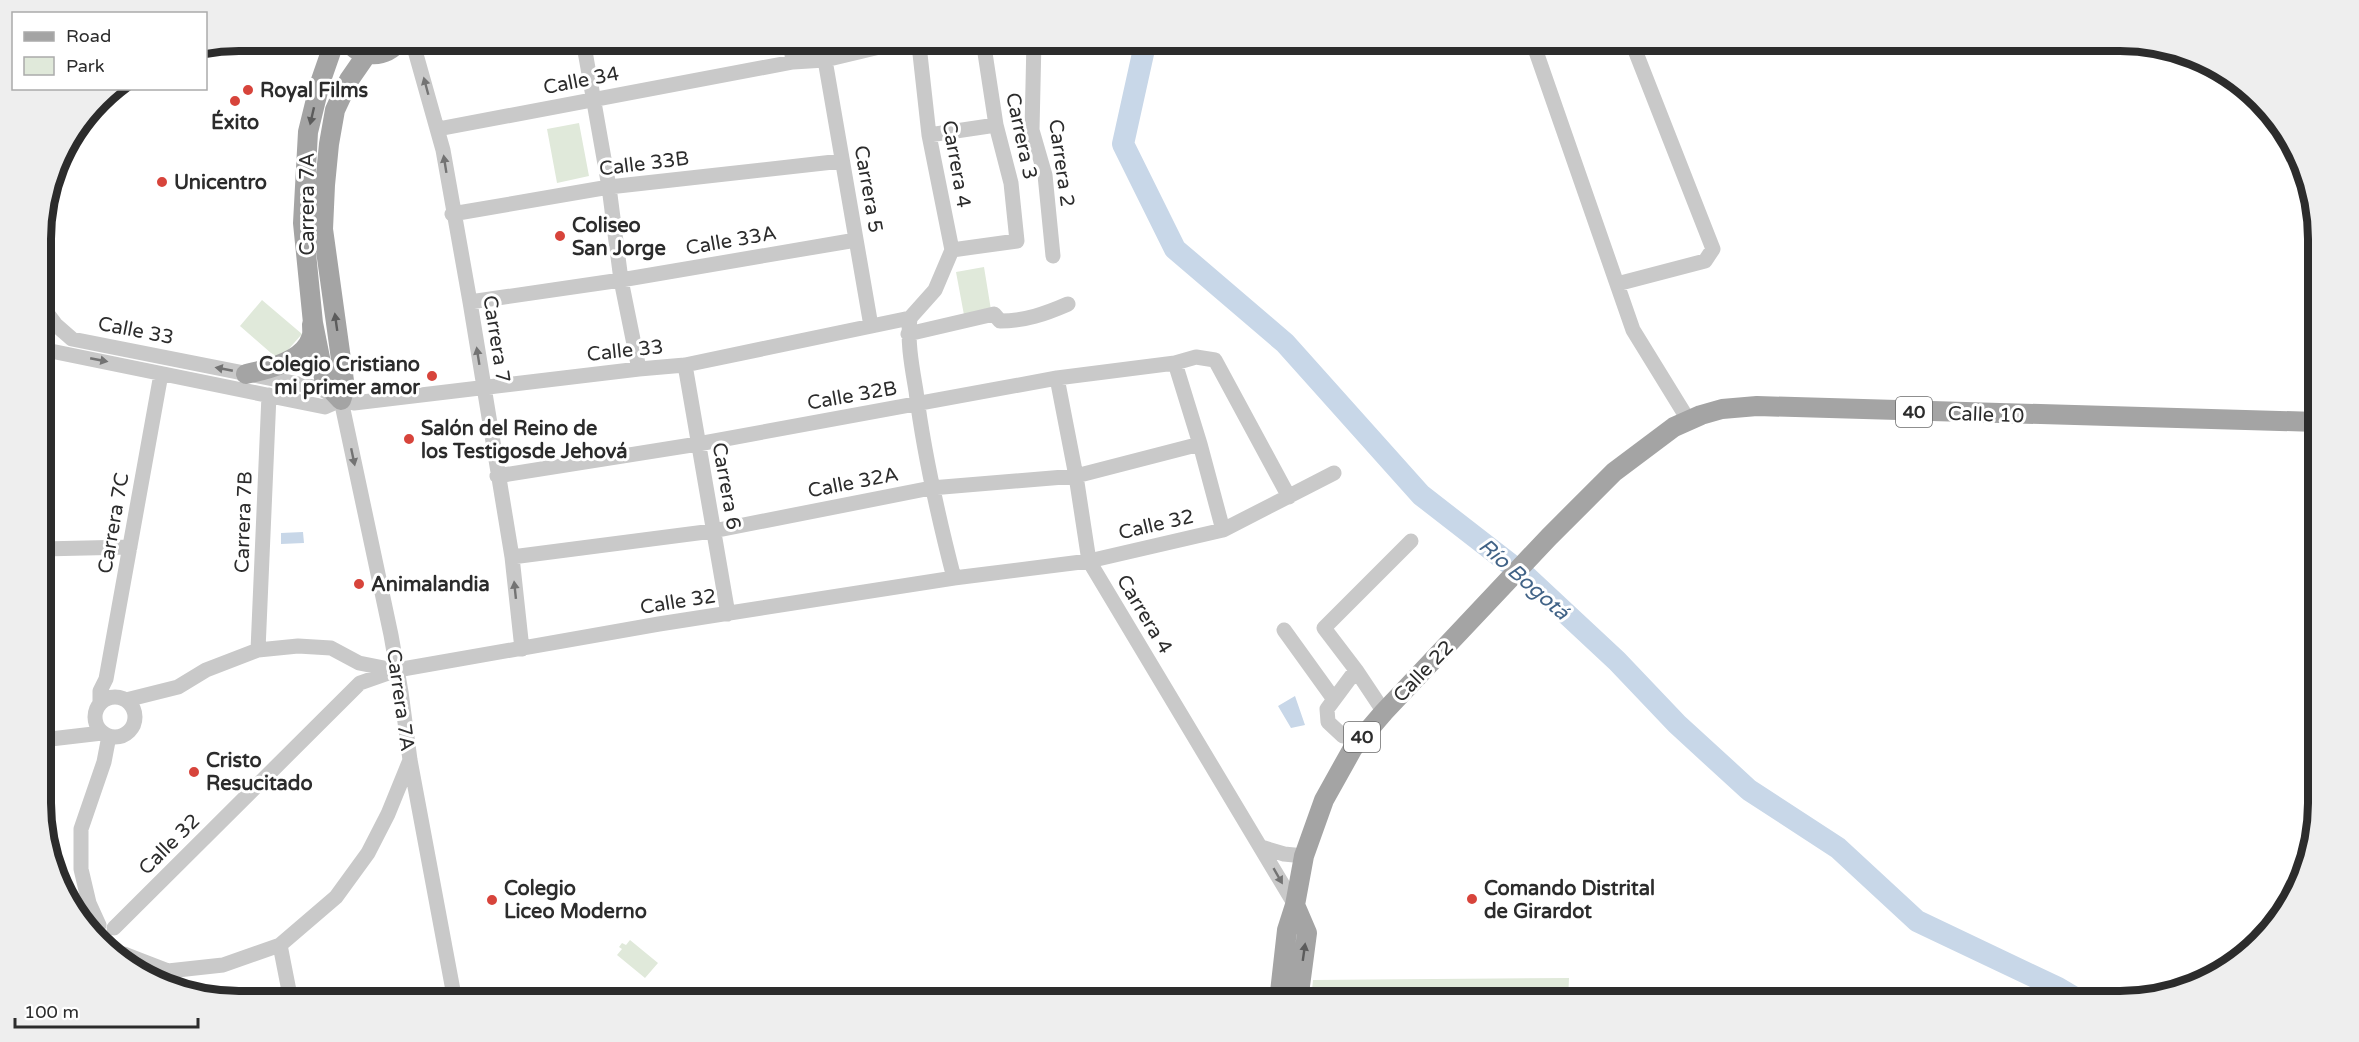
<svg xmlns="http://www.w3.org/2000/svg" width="2359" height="1042" font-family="'Varela Round',sans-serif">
<rect width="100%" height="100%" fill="#fff"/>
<!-- green -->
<path fill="#e0e9da" d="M 239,41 L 239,40 L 303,41 L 287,51 L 206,52 L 206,47 Z
M 579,123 L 589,176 L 557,183 L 547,129 Z
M 984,267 L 991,310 L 964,315 L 956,272 Z
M 262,300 L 302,334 L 279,360 L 240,326 Z
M 630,940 L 658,963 L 645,978 L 617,955 L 622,949 L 619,947 L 622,943 L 626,945 Z
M 1569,978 L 1568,1001 L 1311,1001 L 1313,980 Z"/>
<!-- water -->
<path fill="#c8d7e8" d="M 303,532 L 304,543 L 281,544 L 281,533 Z
M 1295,696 L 1305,725 L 1291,728 L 1278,706 Z"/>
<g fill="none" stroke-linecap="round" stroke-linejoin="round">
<!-- river -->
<path stroke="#c8d7e8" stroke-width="22" d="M 1146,40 L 1123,144 L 1175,249 L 1285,343 L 1421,495 L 1528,578 L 1617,661 L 1677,724 L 1749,790 L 1838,848 L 1917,921 L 2058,988 L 2080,1001"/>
<!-- minor -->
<path stroke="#c9c9c9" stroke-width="15" d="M 412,40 L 443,150 L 470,302 L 512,557 L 522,649
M 583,40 L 609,187 L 621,280 L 639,369
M 790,40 L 793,62
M 1034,40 L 1032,130 L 1045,175 L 1053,256
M 1532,40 L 1633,330 L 1689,421
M 414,43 L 435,40
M 825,60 L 871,326
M 438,129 L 793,62 L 825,60 L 909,40
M 929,135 L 996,125
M 452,214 L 609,187 L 842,161
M 952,250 L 1017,241 L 1011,183 L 996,125 L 983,40
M 1617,284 L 1705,261 L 1713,249 L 1631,40
M 470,302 L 621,280 L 856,240
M 41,305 L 56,325 L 72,339 L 319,388 L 341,400 L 354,403 L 639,369 L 685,365 L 910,318
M 910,318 L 935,290 L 952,250 L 929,135 L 920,54 L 917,40
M 910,318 C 907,342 912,367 916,391 C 924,455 938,516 954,578
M 908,334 L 994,314 L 1000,321 C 1025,321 1045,314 1068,304
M 41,349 L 325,407 L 341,400
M 1175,363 L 1200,444 L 1223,530
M 685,365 L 728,614
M 1057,378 L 1076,476 L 1089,561 L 1295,905
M 341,400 L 391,635 L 401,692 L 410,760 L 455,1001
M 497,476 L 698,444 L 1057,378 L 1175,363 L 1196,357 L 1215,360 L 1289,497
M 42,549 L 130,547
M 512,557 L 713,531 L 931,488 L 1076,476 L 1200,444
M 1284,630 L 1333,698
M 258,650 L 269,395
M95 717a20 20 0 1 1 40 0a20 20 0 1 1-40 0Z
M 126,700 L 178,687 L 206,670 L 258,650 L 298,646 L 331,648 L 359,663 L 394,670
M 100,704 L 100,691 L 106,679 L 161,374
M 1384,712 L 1356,670 L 1324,628 L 1411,541
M 1343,736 L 1328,722 L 1327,709 L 1356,670
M 42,740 L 102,733
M 1261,847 L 1284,854 L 1304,856
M 99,925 L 89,903 L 81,869 L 81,829 L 104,762 L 109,736
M 114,928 L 360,683 L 397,670 L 659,624 L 954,578 L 1089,561 L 1223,530 L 1334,473
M 280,945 L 291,1001
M 124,954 L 168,971 L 223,965 L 280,945 L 336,897 L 368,853 L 388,814 L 410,760"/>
<!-- major -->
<path stroke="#a4a4a4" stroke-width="20" d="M 335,40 L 320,83 L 308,132 L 303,223 L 313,323 L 325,383 L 341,400 L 345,388 L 323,229 L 325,185 L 329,144 L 335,110 L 349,80 L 367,54
M 347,40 C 361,60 386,58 400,40
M 246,374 C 266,370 304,361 311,338 C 313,334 312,328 312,324
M 1295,905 L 1307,933 L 1298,1001
M 1279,1001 L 1287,930 L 1295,905 L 1304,856 L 1324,800 L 1353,748 L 1384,712 L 1549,537 L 1614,472 L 1674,427 L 1701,415 L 1722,409 L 1757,406 L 2317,422"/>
</g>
<!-- one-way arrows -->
<defs><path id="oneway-solid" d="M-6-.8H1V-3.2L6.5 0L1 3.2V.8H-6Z" transform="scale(1.5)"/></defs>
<g fill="#737373">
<use href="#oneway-solid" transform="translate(426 86) rotate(-105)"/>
<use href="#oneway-solid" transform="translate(445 164) rotate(-99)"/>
<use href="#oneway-solid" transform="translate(478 356) rotate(-99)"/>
<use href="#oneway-solid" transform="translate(99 360) rotate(11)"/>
<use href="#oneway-solid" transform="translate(224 369) rotate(-169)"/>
<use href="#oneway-solid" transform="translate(353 457) rotate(78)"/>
<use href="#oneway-solid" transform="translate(515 590) rotate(-96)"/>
<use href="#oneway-solid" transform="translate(1278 876) rotate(60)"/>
</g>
<g fill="#5c5c5c">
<use href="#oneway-solid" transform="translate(312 116) rotate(103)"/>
<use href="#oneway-solid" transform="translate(336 322) rotate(-98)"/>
<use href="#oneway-solid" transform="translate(1304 952) rotate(-82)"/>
</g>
<!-- markers -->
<g fill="#d7443b" stroke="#fff" stroke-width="2">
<circle cx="248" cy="90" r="6"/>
<circle cx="235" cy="101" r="6"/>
<circle cx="162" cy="182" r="6"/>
<circle cx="560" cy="236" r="6"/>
<circle cx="432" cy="376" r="6"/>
<circle cx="409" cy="439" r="6"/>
<circle cx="359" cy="584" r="6"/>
<circle cx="194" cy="772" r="6"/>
<circle cx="1472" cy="899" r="6"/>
<circle cx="492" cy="900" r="6"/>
</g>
<g text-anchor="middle" stroke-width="6" stroke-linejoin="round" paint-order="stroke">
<!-- shield labels -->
<g fill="#fff" stroke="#6b6b6b" stroke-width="1.5">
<rect x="1896" y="397" width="36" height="30" rx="4.5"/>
<rect x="1344" y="722" width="36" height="30" rx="4.5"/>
</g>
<g font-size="18" font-weight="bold" fill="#2c2c2c">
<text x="1914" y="418">40</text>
<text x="1362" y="743">40</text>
</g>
<!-- street labels -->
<g font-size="20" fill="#2c2c2c" stroke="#fff">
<text transform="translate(581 80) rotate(-11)" y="7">Calle 34</text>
<text transform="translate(1022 136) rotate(78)" y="7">Carrera 3</text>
<text transform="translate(644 163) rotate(-7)" y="7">Calle 33B</text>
<text transform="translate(1062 163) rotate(82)" y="7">Carrera 2</text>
<text transform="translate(957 164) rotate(80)" y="7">Carrera 4</text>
<text transform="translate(869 189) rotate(80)" y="7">Carrera 5</text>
<text transform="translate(307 204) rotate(-90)" y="7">Carrera 7A</text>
<text transform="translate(731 240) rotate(-10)" y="7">Calle 33A</text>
<text transform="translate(136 330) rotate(11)" y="7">Calle 33</text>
<text transform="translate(497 339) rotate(81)" y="7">Carrera 7</text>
<text transform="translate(625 350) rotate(-6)" y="7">Calle 33</text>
<text transform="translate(852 395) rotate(-10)" y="7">Calle 32B</text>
<text transform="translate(1986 414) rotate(2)" y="7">Calle 10</text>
<text transform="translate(853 482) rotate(-11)" y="7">Calle 32A</text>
<text transform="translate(727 486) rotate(80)" y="7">Carrera 6</text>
<text transform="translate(243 522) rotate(-88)" y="7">Carrera 7B</text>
<text transform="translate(113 523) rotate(-80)" y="7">Carrera 7C</text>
<text transform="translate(1156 524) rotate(-13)" y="7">Calle 32</text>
<text transform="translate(678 601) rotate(-9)" y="7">Calle 32</text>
<text transform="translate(1145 614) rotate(59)" y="7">Carrera 4</text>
<text transform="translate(1423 671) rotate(-46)" y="7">Calle 22</text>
<text transform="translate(401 700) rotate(82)" y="7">Carrera 7A</text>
<text transform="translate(169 844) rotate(-45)" y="7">Calle 32</text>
</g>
<!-- poi labels -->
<g font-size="20" font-weight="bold" fill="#2c2c2c" stroke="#fff" text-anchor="start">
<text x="260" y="97">Royal Films</text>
<text x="235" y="129" text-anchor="middle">Éxito</text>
<text x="174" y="189">Unicentro</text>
<text x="572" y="232">Coliseo<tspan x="572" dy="23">San Jorge</tspan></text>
<text x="420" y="371" text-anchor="end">Colegio Cristiano<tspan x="420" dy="23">mi primer amor</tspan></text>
<text x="421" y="435">Salón del Reino de<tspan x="421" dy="23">los Testigosde Jehová</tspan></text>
<text x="371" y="591">Animalandia</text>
<text x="206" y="767">Cristo<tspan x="206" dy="23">Resucitado</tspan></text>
<text x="504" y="895">Colegio<tspan x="504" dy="23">Liceo Moderno</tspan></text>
<text x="1484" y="895">Comando Distrital<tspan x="1484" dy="23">de Girardot</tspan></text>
</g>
<!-- water labels -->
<g font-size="21" font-style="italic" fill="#416387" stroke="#fff">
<text transform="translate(1524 579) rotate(41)" y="7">Río Bogotá</text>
</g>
</g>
<!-- crop -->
<path d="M0 0H2359V1042H0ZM239 51H2120A188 188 0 0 1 2308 239V803A188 188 0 0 1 2120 991H239A188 188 0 0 1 51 803V239A188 188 0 0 1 239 51Z" fill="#eee" fill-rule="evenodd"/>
<path fill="none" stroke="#2c2c2c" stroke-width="8" d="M239 51H2120A188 188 0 0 1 2308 239V803A188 188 0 0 1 2120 991H239A188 188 0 0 1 51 803V239A188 188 0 0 1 239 51Z"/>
<!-- legend -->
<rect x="12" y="12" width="195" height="78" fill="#ffffff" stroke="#ababab" stroke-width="1.5"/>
<rect x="24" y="32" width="30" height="9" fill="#a4a4a4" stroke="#ababab" stroke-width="1.5"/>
<text x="66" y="42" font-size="18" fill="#2c2c2c">Road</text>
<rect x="24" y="57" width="30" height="18" fill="#e0e9da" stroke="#ababab" stroke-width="1.5"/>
<text x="66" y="72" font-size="18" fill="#2c2c2c">Park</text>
<!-- scale -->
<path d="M15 1018v9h183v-9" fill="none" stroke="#2c2c2c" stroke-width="3"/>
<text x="24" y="1018" font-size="18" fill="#2c2c2c" stroke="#ffffff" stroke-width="4.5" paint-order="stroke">100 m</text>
</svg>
